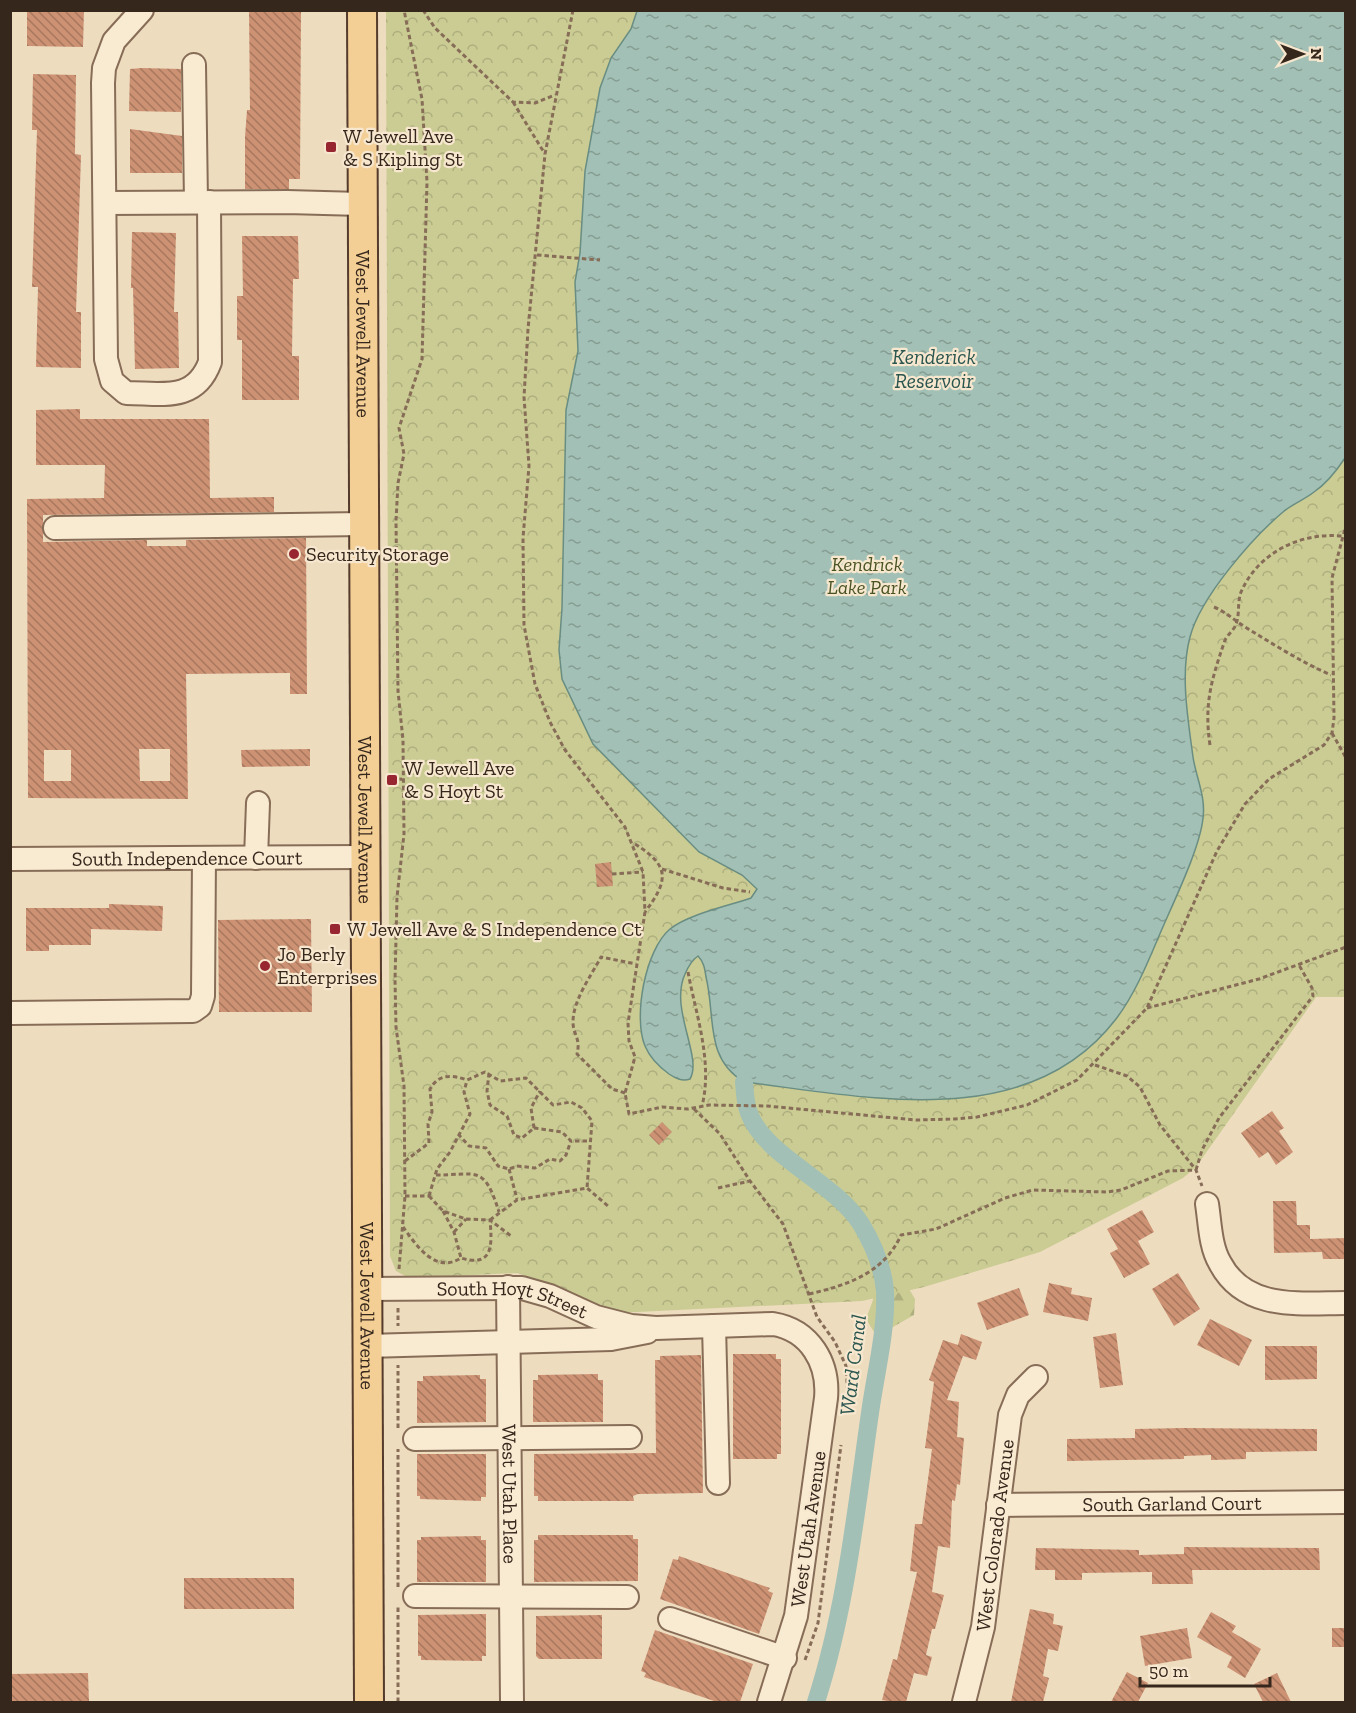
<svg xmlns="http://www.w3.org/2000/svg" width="1356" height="1713" font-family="'Zilla Slab',serif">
<defs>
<pattern id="forest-firs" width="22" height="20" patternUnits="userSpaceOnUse" patternTransform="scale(1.5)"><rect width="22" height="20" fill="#cacc93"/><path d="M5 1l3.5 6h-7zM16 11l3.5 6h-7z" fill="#aeaf7e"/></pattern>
<pattern id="park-crowns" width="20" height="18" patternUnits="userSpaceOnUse" patternTransform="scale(1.5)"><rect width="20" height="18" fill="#cacc93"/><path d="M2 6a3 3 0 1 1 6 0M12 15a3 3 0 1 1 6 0" fill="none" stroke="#aeaf7e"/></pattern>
<pattern id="water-ripples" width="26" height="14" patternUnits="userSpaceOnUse" patternTransform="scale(1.5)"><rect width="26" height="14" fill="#a2c0b5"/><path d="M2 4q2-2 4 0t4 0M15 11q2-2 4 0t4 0" fill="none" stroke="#859c92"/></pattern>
<pattern id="building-back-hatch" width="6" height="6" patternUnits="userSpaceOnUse" patternTransform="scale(1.5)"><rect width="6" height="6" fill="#cd9274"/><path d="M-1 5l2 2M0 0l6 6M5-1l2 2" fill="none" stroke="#a7775e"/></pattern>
</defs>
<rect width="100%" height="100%" fill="#eedcbf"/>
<!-- forest -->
<path fill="url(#forest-firs)" d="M 905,1282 L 915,1299 L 914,1315 L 886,1331 L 874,1332 L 866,1319 L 873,1300 L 872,1293 Z"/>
<!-- park -->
<path fill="url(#park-crowns)" d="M 386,11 L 1345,11 L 1345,997 L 1316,997 L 1196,1167 L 1183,1178 L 1040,1252 L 924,1287 L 862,1301 L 617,1313 L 603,1310 L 518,1273 L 409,1278 L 396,1271 L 390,1256 Z"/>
<!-- water -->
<path fill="url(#water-ripples)" stroke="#698d82" stroke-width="1.5" d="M 637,11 L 1345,11 L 1345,458 C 1337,470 1326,484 1314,492 C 1304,500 1292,504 1283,512 C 1252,538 1200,598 1190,637 C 1180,674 1188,719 1193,757 C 1196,777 1206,797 1203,818 C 1200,849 1172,905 1159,936 C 1147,964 1135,994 1116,1019 C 1028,1134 868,1097 744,1082 C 704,1057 716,1018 706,977 C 705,970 704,962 698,956 C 692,960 688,967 685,974 C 669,1009 703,1057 690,1079 C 682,1082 675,1078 669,1074 C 658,1066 650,1058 645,1046 C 633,1017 645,950 670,929 C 689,914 728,906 751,898 L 757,889 L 742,875 L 699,852 L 593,744 L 562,679 L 559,650 L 562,608 L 566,410 L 578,351 L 575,282 L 580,253 L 585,171 L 600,88 L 611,58 L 631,29 Z"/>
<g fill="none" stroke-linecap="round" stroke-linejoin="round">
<!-- canal -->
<path stroke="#a2c0b5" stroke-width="18" d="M 744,1082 C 745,1092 745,1103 749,1113 C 765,1157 835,1182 861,1224 C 873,1244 883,1267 885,1291 C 887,1329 875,1376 870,1413 C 856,1510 846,1609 816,1702"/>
</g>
<!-- building -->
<path fill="url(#building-back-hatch)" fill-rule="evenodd" d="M 27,10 L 84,10 L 83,47 L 27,46 Z
M 249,10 L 301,10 L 300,179 L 289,179 L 289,189 L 245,189 L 245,137 L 247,110 L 250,110 Z
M 142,68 L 181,69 L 181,112 L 129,111 L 130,69 Z
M 33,74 L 76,75 L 75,154 L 81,155 L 76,312 L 81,312 L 81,368 L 36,367 L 38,287 L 32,287 L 37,130 L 32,130 Z
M 130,129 L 182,136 L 182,173 L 130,173 Z
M 132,232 L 176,233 L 174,312 L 178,312 L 179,368 L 135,369 L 133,288 L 131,288 Z
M 242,236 L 298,236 L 299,279 L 293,279 L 292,356 L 299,356 L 299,400 L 242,400 L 242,340 L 237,340 L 237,296 L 243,296 Z
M 80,409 L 80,419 L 209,419 L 210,498 L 274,497 L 274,512 L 43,515 L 43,542 L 147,540 L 147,546 L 186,546 L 186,540 L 306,538 L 307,694 L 290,694 L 290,673 L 186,674 L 188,799 L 28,798 L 27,499 L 104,498 L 105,465 L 36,465 L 36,410 ZM 139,749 L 170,749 L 170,781 L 140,781 ZM 44,750 L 71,750 L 71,781 L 44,781 Z
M 310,749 L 310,766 L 242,767 L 241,750 Z
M 611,862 L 613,886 L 597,887 L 595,864 Z
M 109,904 L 163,906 L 162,931 L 91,929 L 91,945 L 49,945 L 49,951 L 26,951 L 26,908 L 109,908 Z
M 311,919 L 312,1012 L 219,1012 L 218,920 Z
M 1272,1111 L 1284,1128 L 1279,1131 L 1293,1152 L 1276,1165 L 1268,1152 L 1259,1158 L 1241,1133 Z
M 662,1122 L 672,1132 L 659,1145 L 649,1135 Z
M 1273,1201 L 1296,1201 L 1297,1225 L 1310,1225 L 1310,1239 L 1346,1238 L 1346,1259 L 1323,1259 L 1322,1252 L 1274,1253 Z
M 1142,1210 L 1154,1232 L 1138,1241 L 1150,1264 L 1124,1278 L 1110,1253 L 1118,1249 L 1107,1229 Z
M 1178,1273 L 1200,1309 L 1174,1326 L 1152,1289 Z
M 1049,1283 L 1072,1288 L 1071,1294 L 1092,1298 L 1088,1321 L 1043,1312 Z
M 1019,1288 L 1029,1315 L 987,1330 L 977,1303 Z
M 1210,1319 L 1252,1340 L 1239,1366 L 1197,1345 Z
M 1116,1333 L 1123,1385 L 1100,1388 L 1093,1337 Z
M 961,1334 L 982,1342 L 976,1360 L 963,1356 L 947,1400 L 959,1402 L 957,1437 L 964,1438 L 960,1485 L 957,1484 L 955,1501 L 952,1500 L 950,1548 L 938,1546 L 932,1592 L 944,1595 L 935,1629 L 932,1629 L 926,1655 L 932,1657 L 927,1676 L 914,1673 L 906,1702 L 893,1702 L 882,1700 L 893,1659 L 897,1660 L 917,1572 L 910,1571 L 915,1524 L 922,1524 L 932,1449 L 925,1448 L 934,1382 L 929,1380 L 943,1340 L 958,1345 Z
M 1265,1346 L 1317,1346 L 1317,1379 L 1265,1380 Z
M 733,1354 L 776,1354 L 776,1359 L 781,1359 L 781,1454 L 777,1454 L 777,1459 L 733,1459 Z
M 701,1355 L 703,1493 L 638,1494 L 633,1496 L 634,1501 L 538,1501 L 538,1496 L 534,1496 L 534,1454 L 656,1453 L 655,1360 L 660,1360 L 660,1356 Z
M 598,1374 L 598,1380 L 603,1380 L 603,1422 L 533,1422 L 533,1380 L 538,1380 L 538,1375 Z
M 480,1375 L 480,1379 L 486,1379 L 486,1422 L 417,1423 L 417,1381 L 423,1381 L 423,1376 Z
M 1184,1428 L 1317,1429 L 1317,1451 L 1246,1452 L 1246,1459 L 1211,1460 L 1211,1455 L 1184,1456 L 1184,1459 L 1067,1461 L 1067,1439 L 1135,1438 L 1135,1429 Z
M 417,1454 L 486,1454 L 486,1497 L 481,1497 L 481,1501 L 420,1499 L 420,1496 L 417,1496 Z
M 538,1535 L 633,1535 L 633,1539 L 638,1539 L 638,1581 L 534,1582 L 534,1540 L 538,1540 Z
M 481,1536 L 481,1540 L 486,1540 L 486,1582 L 417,1582 L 417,1540 L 421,1540 L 421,1537 Z
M 1184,1547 L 1319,1548 L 1320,1570 L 1192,1570 L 1193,1584 L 1152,1584 L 1152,1572 L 1082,1573 L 1082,1580 L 1055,1580 L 1055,1570 L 1035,1570 L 1036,1548 L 1139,1550 L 1139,1555 L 1184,1554 Z
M 679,1556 L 770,1588 L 768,1591 L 773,1593 L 759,1634 L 660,1599 L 673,1559 L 678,1560 Z
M 184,1578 L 294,1578 L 294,1609 L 184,1609 Z
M 1030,1609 L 1054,1614 L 1053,1624 L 1063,1626 L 1058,1651 L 1048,1649 L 1043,1676 L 1049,1678 L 1043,1702 L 1011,1702 Z
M 1211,1612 L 1236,1626 L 1232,1632 L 1261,1649 L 1245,1678 L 1227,1667 L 1232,1657 L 1197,1637 Z
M 486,1614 L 486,1656 L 482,1656 L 482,1661 L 421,1660 L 421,1656 L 418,1656 L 418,1615 Z
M 602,1615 L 602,1659 L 539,1659 L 536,1656 L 536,1616 Z
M 1187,1628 L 1192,1658 L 1145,1666 L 1140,1636 Z
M 1332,1628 L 1346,1628 L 1346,1647 L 1332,1647 Z
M 655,1630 L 753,1664 L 740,1702 L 717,1702 L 644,1677 L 646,1673 L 641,1671 Z
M 1127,1672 L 1148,1683 L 1138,1702 L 1111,1702 Z
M 88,1673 L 89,1702 L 10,1702 L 10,1674 Z
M 1277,1673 L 1291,1702 L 1263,1702 L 1254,1684 Z"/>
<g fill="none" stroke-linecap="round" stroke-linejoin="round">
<!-- minor casing -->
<g stroke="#876d57" stroke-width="26">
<g id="minor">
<path d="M 142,10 L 114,41 L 104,68 L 103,83 L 106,359 L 112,381 L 126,393 C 161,393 195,403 210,362 L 209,202"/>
<path d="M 194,65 L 196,202"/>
<path d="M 105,203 L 287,202 L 361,204"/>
<path d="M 55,528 L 363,524"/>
<path d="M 256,858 L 258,803"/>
<path id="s1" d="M 10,859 L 364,857"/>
<path d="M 12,1013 L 193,1011 L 200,1006 L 203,996 L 204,858"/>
<path d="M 1207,1204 C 1210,1223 1210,1246 1220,1263 C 1245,1311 1300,1303 1346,1303"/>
<path id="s2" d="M 508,1287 L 512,1702"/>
<path id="s3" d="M 366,1289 L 522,1288 L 550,1296 L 596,1317 L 631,1326 L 656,1328 L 773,1324 C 810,1330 829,1363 826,1398 L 796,1616 L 769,1702"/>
<path d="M 714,1326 L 718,1483"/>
<path d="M 367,1346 L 611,1339 L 647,1332"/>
<path d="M 415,1439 L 630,1437"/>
<path id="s4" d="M 998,1505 L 1346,1502"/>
<path d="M 415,1596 L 627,1597"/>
<path d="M 670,1619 L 785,1658"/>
<path id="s5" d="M 964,1702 L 983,1627 L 1010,1415 L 1018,1395 L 1036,1377"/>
</g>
</g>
<!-- major casing -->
<g stroke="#543b2c" stroke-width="32">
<g id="major">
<path id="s6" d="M 362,10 L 369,1702"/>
</g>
</g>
<!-- path -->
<path stroke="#876d57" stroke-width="3" stroke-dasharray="4.5 3" stroke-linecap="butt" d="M 423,10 L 435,28 L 513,102 L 535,103 L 555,95
M 573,10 L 545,154 L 528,329 L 524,397 L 529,466 L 523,538 L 524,625 L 535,684 L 550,722 L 565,750 L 625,827 L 643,872 L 645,912 L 628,1023 L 629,1041 L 635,1057 L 625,1093 L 629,1114 L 662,1107 L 688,1109 L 709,1105 L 767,1106 L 916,1120 L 955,1119 L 977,1117 L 1027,1105 L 1077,1080 L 1147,1008 L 1217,851 L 1245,804 L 1269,779 L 1324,745 L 1332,733 L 1334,718 L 1332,578 L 1346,525
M 513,102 L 545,154
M 537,255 L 600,260
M 1214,607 C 1226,612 1234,620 1245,627 C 1273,644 1301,662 1331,675
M 1332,733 L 1346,758
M 1210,745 C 1204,705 1211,681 1224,643 C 1226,635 1234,631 1236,624 C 1240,614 1237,603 1241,592 C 1258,553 1300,532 1342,536
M 392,780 L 402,779
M 635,844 C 670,866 669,880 645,912
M 662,869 L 723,888 L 750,892
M 612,874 L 643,872
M 688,972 C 696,1015 713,1062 702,1106
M 1147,1008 L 1259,979 L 1346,947
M 1095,1065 L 1127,1076 L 1140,1087 L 1160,1125 L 1196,1170 L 1202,1186
M 489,1073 L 487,1091 L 490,1105 L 507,1116 L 514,1135 L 522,1138 L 534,1128
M 625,1093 L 612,1089 L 577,1054 C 581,1038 573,1035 573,1022 C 573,1000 591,976 601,957 L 636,964
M 694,1109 L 720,1134 L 750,1181 L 783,1224 L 817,1317 L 835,1342 L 846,1366 L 848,1397
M 534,1128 L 562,1132 L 571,1141 L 589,1141
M 534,1128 L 531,1108 L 540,1091
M 458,1134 L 469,1146 L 486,1148 L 498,1166 L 509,1169 L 517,1166 L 535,1168 L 550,1159 L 560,1161 L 566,1155 L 571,1141
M 405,1161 L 429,1143 L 428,1124 L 432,1112 L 430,1089 C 439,1073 453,1075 467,1080 L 485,1072 L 500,1081 L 526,1078 L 553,1105 L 571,1102 L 582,1108 L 592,1121 L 587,1188
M 509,1169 L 517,1199
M 1196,1170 L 1202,1150 L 1219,1118 L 1313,996 L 1312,988 L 1299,965
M 436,1175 C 477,1175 484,1164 499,1212
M 718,1188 L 750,1181
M 405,1196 L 429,1196
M 429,1196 L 437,1169 L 450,1152 L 470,1114 L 464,1092 L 467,1080
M 429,1196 L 443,1211 L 466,1219 L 490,1220 L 511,1236
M 443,1211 L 454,1232 L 461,1258
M 490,1220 L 517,1200 L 587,1188 L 608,1206
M 403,1227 C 417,1246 435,1274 461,1258 C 494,1268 492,1244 490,1220
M 454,1232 L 466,1219
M 399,1269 L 405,1196 L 404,1086 L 396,1027 L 395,980 L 397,897 L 404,834 L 403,740 L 398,691 L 396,521 L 398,483 L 404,454 L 399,428 L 422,359 L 427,182 L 422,99 L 404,10
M 809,1294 C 848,1285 884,1273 901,1235 L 936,1229 L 1005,1198 L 1033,1190 L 1107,1192 L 1121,1190 L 1168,1171 L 1196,1170
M 398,1308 L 398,1326
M 398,1428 L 398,1365
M 398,1587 L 398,1449
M 805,1660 L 818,1623 L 841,1445
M 398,1702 L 398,1605"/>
<!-- minor -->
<use href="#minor" stroke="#f9ead2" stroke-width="22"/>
<!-- major -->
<use href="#major" stroke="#f3ce95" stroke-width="28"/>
</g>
<!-- markers -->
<g fill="#972630" stroke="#f6e7ce" stroke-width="2">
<rect x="325" y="141" width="12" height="12" rx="3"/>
<circle cx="294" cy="554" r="6"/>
<rect x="386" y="774" width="12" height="12" rx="3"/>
<rect x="329" y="923" width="12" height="12" rx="3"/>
<circle cx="265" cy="966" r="6"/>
</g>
<g text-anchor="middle" stroke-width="4.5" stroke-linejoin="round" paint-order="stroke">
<!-- poi labels -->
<g font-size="20" fill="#36271c" stroke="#f6e7ce" text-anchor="start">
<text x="343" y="143">W Jewell Ave<tspan x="343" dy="23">&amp; S Kipling St</tspan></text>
<text x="306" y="561">Security Storage</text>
<text x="404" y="775">W Jewell Ave<tspan x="404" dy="23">&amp; S Hoyt St</tspan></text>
<text x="347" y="936">W Jewell Ave &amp; S Independence Ct</text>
<text x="277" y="961">Jo Berly<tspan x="277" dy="23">Enterprises</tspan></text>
</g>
<!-- street labels -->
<g font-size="20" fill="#36271c" stroke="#f6e7ce">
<text dy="7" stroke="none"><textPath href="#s6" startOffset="324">West Jewell Avenue</textPath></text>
<text dy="7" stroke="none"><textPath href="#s6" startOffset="810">West Jewell Avenue</textPath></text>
<text dy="7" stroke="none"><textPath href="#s1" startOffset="177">South Independence Court</textPath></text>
<text dy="7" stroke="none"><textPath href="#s3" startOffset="148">South Hoyt Street</textPath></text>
<text dy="7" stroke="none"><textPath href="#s6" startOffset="1296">West Jewell Avenue</textPath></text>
<text dy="7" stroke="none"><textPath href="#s2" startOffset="207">West Utah Place</textPath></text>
<text dy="7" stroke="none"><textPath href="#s4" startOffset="174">South Garland Court</textPath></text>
<text transform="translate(808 1529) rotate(-82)" y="7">West Utah Avenue</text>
<text dy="7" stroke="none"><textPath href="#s5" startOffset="170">West Colorado Avenue</textPath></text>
</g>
<!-- park labels -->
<g font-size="20" font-style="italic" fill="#4a5322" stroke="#f6e7ce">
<text x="867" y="571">Kendrick<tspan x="867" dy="23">Lake Park</tspan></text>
</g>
<!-- water labels -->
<g font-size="21" font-style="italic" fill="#2b5650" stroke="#f6e7ce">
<text x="934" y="364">Kenderick<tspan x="934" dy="24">Reservoir</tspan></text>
<text transform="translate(853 1365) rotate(-83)" y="7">Ward Canal</text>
</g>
</g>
<!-- border -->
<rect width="1356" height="1713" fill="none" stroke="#36271c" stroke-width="24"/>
<!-- north arrow -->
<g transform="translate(1302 54) rotate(90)" stroke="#f6e7ce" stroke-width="4.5" paint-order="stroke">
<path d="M0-4.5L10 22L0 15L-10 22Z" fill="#36271c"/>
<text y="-9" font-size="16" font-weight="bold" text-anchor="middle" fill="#36271c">N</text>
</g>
<!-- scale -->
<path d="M1140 1677v9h130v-9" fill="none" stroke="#36271c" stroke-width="3"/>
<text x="1149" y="1677" font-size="18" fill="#36271c" stroke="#f6e7ce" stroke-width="4.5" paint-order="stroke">50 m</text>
</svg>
